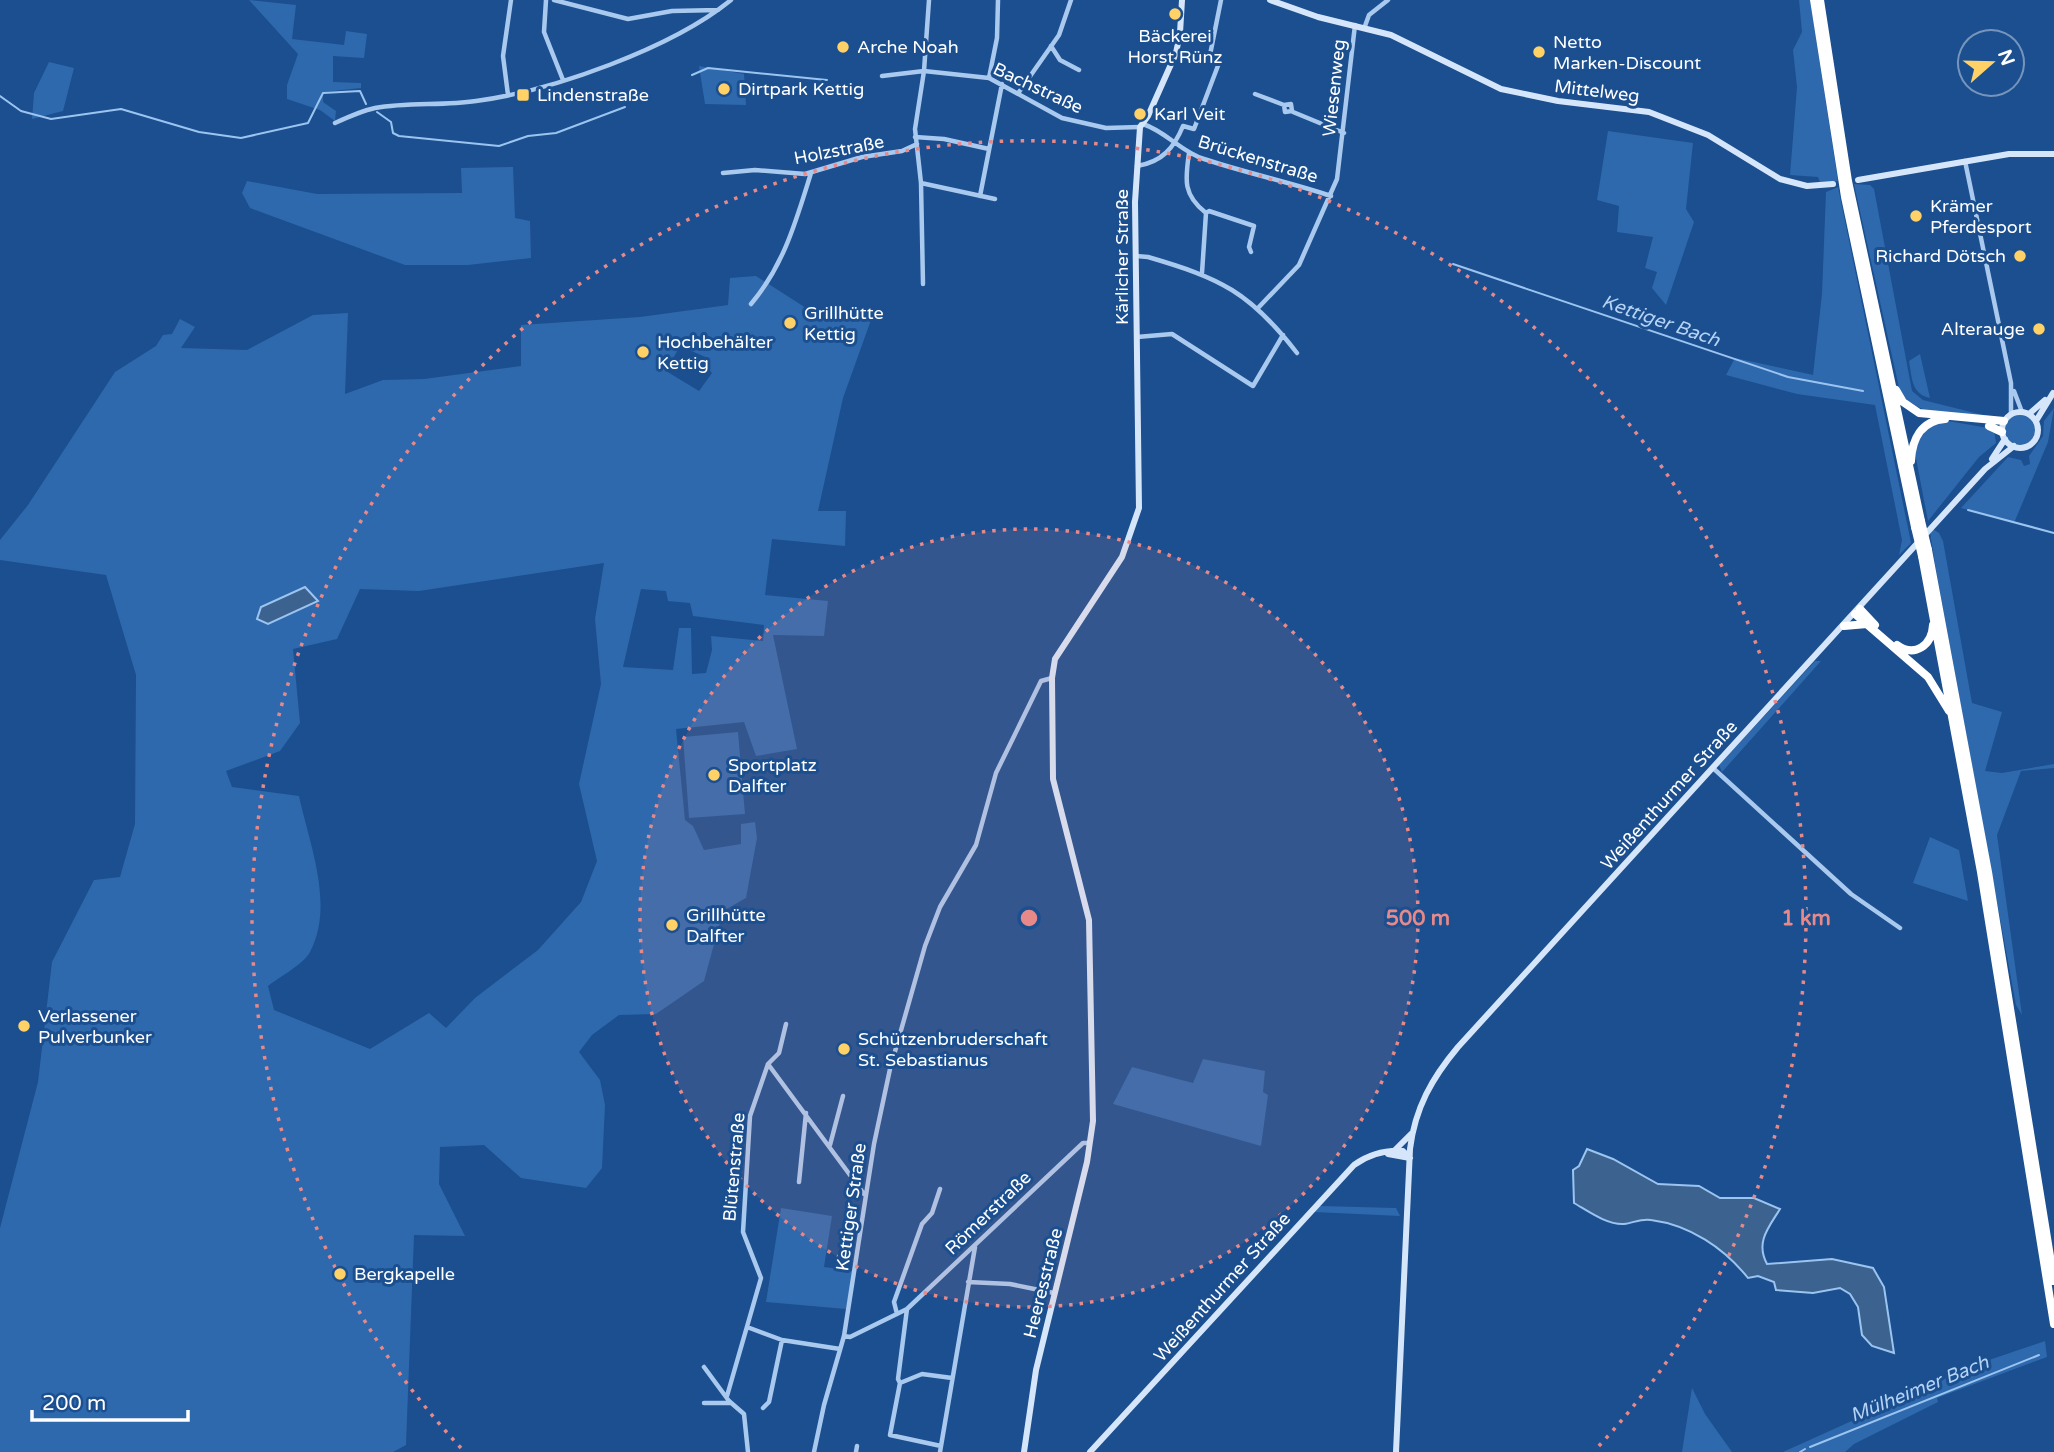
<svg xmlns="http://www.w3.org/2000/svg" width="2054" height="1452" font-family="'Varela Round',sans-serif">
<rect width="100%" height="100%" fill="#1b4f8f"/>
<!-- green -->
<path fill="#2e69ad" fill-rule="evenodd" d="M 249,0 L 296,5 L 292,39 L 344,45 L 346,31 L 367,34 L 364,58 L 333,56 L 333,82 L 361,83 L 361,88 L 323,92 L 323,102 L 336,111 L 335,121 L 320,110 L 287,99 L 287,85 L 298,54 Z
M 1799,0 L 1810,0 L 1838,181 L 1820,183 L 1818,177 L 1790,175 L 1797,87 L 1793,50 L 1802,32 Z
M 49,62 L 74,68 L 63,111 L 32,119 L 34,93 Z
M 699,66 L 744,74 L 746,105 L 705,104 Z
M 1608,131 L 1693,143 L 1686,209 L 1694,222 L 1666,305 L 1652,288 L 1657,272 L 1645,268 L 1653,237 L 1617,232 L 1619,206 L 1597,200 Z
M 513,167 L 515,218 L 530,221 L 531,258 L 468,265 L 405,265 L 250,208 L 242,193 L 247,181 L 317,194 L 462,193 L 461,168 Z
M 1854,184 L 1870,185 L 1874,189 L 1912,391 L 1923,400 L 1995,418 C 1964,415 1920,420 1900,392 Z
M 1838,187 L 1909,533 L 1911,543 L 1899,555 L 1902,540 L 1875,405 L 1797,394 L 1726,375 L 1735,358 L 1813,375 L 1822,294 L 1826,192 Z
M 756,276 L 820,317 L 871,320 L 843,398 L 818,511 L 846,511 L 845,546 L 772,539 L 765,595 L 828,601 L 824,636 L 773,635 L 797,749 L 756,756 L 744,722 L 676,729 L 685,820 L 693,826 L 704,850 L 741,844 L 741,824 L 755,822 L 757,838 L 746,898 L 723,911 L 704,981 L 656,1014 L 619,1015 L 592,1035 L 579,1052 L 600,1080 L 605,1105 L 602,1168 L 586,1188 L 521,1178 L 484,1145 L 440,1147 L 439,1184 L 465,1236 L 414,1235 L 406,1445 L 393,1452 L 0,1452 L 0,1228 L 38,1082 L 52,962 L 94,880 L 120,877 L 135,824 L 136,675 L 106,575 L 0,560 L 0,540 L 28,505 L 115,372 L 156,346 L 163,335 L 172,334 L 180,319 L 195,327 L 181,348 L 247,350 L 313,315 L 348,313 L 345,394 L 383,380 L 424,379 L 521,366 L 521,325 L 640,317 L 728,305 L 730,278 ZM 680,346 L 710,359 L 705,365 L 712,373 L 699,391 L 666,371 ZM 604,563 L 595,619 L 601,684 L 579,784 L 597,861 L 581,902 L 538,950 L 475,998 L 446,1028 L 429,1013 L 370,1049 L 274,1010 L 268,986 C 279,977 303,965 310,952 C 335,905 309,843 299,796 L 232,787 L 226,771 L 280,751 L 300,723 L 293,649 L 337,639 L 360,589 L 419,591 ZM 641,589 L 666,591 L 668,601 L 690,603 L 693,616 L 764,625 L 763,641 L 711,636 L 712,650 L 706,673 L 692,674 L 691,628 L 679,628 L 673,670 L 623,667 Z
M 1920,354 L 1930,398 C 1911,394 1912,377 1909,361 Z
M 2054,408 L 2048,442 L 2014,523 L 1961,508 L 2008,457 L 2021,460 L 2024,466 L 2030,464 L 2029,456 L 2043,436 L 2044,421 Z
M2005 430a15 15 0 1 1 30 0a15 15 0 1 1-30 0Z
M 1948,421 L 1994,429 L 1996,443 L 1979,457 L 1928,521 L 1914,448 L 1928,427 Z
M 1933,529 L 1939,533 L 1943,541 L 1972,703 L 2002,712 L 1985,771 L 2002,773 L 2054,764 L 2054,768 L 2021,771 L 1997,835 L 2022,1015 L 2016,1005 L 1936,570 L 1930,532 Z
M 1815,661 L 1821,661 L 1722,772 L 1719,765 Z
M 738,732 L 745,814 L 689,818 L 683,737 Z
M 1930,837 L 1959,850 L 1968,901 L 1913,883 Z
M 1203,1059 L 1265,1071 L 1263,1092 L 1268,1095 L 1261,1146 L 1113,1104 L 1132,1067 L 1193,1083 Z
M 1320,1206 L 1396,1208 L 1400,1216 L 1314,1212 Z
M 781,1208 L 832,1216 L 824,1267 L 853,1271 L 846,1309 L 766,1302 Z
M 2045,1341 L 2047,1357 L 1937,1398 L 1938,1402 L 1854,1444 L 1845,1452 L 1783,1452 L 1980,1363 Z
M 1692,1388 L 1705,1414 L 1732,1452 L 1682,1452 Z"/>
<!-- water -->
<path fill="#3c6290" stroke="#9cc4f0" stroke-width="2" d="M 305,587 L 318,601 L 268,624 L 257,619 L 261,607 Z
M 1587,1149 L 1613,1159 L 1658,1184 L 1699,1186 L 1720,1198 L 1754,1198 L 1780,1209 C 1769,1227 1755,1242 1767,1264 L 1832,1259 L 1873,1268 L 1884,1287 L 1894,1353 L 1872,1346 L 1862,1335 L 1858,1307 L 1850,1294 L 1840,1288 L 1813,1293 L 1776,1290 L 1774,1282 L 1758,1276 L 1748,1278 C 1724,1248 1690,1225 1651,1220 C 1642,1218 1633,1223 1624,1224 C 1607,1225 1588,1211 1574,1203 L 1573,1170 L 1579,1166 Z"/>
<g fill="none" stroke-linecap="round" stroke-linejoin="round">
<!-- stream -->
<path stroke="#9cc4f0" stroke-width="2" d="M 692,75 L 708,68 L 827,80
M 0,96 L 21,111 L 51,119 L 121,109 L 199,132 L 241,138 L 308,123 L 323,93 L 360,91 L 366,104
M 377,112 L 391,122 L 393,133 L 399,136 L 499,146 L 528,136 L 556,133 L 625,107
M 1453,264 L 1788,377 L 1863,391
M 1968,510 L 2054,533
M 1810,1447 L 2039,1355
M 1800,1452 L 1805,1449"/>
<!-- street -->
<path stroke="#a9c9ee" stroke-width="4.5" d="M 546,0 L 544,32 L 563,80
M 554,0 L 628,19 L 672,11 L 718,10
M 1365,26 L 1369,15 L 1388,0
M 1051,46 L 1060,60 L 1079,70
M 882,76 L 924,71 L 989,78 L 1062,118 L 1106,128 L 1140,127
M 989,78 L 997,38 L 998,0
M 1019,92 L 1059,35 L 1071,0
M 1255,94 L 1284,105 L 1291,104 L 1292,111 L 1285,112 L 1284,105
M 508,95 L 503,56 L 511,0
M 1293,112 L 1344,133
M 335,123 C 348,117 361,111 375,108 C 408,102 443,106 476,101 C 552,91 672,48 731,0
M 1143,124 C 1167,132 1181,152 1204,159 C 1246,173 1289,182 1331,196
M 915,137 L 944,139 L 989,149
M 1189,153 C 1185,180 1183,195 1206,213
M 1965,161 L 2011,383 L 2011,414
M 1137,166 C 1162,162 1174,148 1183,126 L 1194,129 L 1219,63 L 1209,60 L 1221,0
M 723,173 L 755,170 L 805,174 L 862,157 L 902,151 L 917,144
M 921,183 L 995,199
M 980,196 L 1002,84
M 1136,256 L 1148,257 C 1220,278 1250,292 1297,353
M 1202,273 L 1206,213 L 1209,211 L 1254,226 L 1249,247 L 1251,252
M 923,284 L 921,183 L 915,129 L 924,71 L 929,0
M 751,304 C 784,265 796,221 811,173
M 1258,308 L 1299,265 L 1337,179 L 1355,25
M 1137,337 L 1172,334 L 1253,386 L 1283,335
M 2014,391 L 2022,412
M 1713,768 L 1851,894 L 1900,928
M 768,1064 L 864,1194
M 830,1145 L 843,1096
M 799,1182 L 806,1113
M 968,1282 L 1010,1284 L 1054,1293
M 907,1309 L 898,1379 L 900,1383 L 890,1435 L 941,1446
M 897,1314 L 894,1302 L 922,1224 L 932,1213 L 940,1189
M 747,1327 L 782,1340 L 840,1349
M 844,1336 L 850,1337 L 907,1309 L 1083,1143 L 1089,1143
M 704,1367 L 729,1401 L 744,1414 L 748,1452
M 900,1383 L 922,1374 L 952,1378
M 727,1396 L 761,1278 L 743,1232 L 750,1116 L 768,1064 L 779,1053 L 786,1024
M 704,1403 L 730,1403
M 763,1408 L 769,1402 L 782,1340
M 814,1452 L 824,1405 L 844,1336 L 874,1144 L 890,1069 L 925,946 L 940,907 L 976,845 L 996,773 L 1041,681 L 1052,678
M 856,1452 L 857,1446
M 940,1452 L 975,1247"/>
<!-- secondary -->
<path stroke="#d6e6fa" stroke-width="6" d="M 1270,0 L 1318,17 L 1391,35 L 1501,89 L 1558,101 L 1649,112 L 1708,135 L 1780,179 L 1807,186 L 1833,184
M 1858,180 L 2009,154 L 2054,154
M2002 430a18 18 0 1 1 36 0a18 18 0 1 1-36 0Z
M 2029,414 L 2045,400
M 2036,421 L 2053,393
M 1992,459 L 2005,439
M 1394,1151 L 1411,1134
M 1388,1154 L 1410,1158
M 1024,1452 L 1036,1370 L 1087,1162 L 1093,1121 L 1089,920 L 1053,779 L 1052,678 L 1055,659 L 1122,557 L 1139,508 L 1135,202 L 1140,127 L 1148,116 L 1176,53 L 1180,33 L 1182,0
M 1090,1452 L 1354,1165 C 1368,1155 1386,1150 1403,1151 L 1410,1158
M 1396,1452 L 1410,1149 C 1415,1108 1432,1078 1458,1047 L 1985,469 L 2014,446"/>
<!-- highway -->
<path stroke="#fff" stroke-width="8" d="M 1814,0 L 1845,197 L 1915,527
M 1820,0 L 1848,181 L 1921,521
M 1896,390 L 1903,402 L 1919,413 L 2004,421
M 1989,426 L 2002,432
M 1911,461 C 1912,439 1921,421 1945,419
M 1928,550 L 1988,872 L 2054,1281
M 1922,556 L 1981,872 L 2054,1324
M 1860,609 L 1875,625
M 1855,614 L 1928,677 L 1949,711
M 1844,626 L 1867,624
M 1897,645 C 1915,658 1932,645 1933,625"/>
<!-- highway-bridge -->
<path stroke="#fff" stroke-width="8" d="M 1921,521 L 1928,550
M 1915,527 L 1922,556"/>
</g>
<!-- distance rings -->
<circle cx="1029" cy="918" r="389" fill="#e88989" fill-opacity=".12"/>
<g fill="none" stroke="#e88989" stroke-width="3.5" stroke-dasharray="3.5 7">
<circle cx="1029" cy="918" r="389"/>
<path d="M461 1448A777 777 0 1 1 1597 1448"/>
</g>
<!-- markers -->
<g fill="#ffd166" stroke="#1b4f8f" stroke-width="2.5">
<circle cx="1175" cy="14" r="7"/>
<circle cx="843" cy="47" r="7"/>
<circle cx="1539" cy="52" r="7"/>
<circle cx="724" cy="89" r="7"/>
<rect x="516" y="88" width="14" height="14" rx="3.5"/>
<circle cx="1140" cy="114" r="7"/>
<circle cx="1916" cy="216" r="7"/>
<circle cx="2020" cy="256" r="7"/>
<circle cx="790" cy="323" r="7"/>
<circle cx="2039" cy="329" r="7"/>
<circle cx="643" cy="352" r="7"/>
<circle cx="714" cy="775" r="7"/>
<circle cx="672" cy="925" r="7"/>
<circle cx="24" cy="1026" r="7"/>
<circle cx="844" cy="1049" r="7"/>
<circle cx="340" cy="1274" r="7"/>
</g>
<g text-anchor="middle" stroke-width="6" stroke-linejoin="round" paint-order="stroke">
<!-- poi labels -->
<g font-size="18" fill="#fff" stroke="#1b4f8f" text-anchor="start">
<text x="1175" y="42" text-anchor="middle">Bäckerei<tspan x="1175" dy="21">Horst Rünz</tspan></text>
<text x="1553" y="48">Netto<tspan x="1553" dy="21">Marken-Discount</tspan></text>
<text x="857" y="53">Arche Noah</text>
<text x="738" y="95">Dirtpark Kettig</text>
<text x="537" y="101">Lindenstraße</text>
<text x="1154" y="120">Karl Veit</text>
<text x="1930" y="212">Krämer<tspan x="1930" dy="21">Pferdesport</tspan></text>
<text x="2006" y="262" text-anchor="end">Richard Dötsch</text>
<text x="804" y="319">Grillhütte<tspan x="804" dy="21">Kettig</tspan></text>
<text x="2025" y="335" text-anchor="end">Alterauge</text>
<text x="657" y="348">Hochbehälter<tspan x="657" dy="21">Kettig</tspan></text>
<text x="728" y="771">Sportplatz<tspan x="728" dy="21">Dalfter</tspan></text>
<text x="686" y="921">Grillhütte<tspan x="686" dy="21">Dalfter</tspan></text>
<text x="38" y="1022">Verlassener<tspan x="38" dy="21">Pulverbunker</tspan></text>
<text x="858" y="1045">Schützenbruderschaft<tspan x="858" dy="21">St. Sebastianus</tspan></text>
<text x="354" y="1280">Bergkapelle</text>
</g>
<!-- street labels -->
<g font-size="18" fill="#fff" stroke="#1b4f8f">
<text transform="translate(1038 88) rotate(25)" y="6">Bachstraße</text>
<text transform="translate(1334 88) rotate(-84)" y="6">Wiesenweg</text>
<text transform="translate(1597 91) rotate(7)" y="6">Mittelweg</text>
<text transform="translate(839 150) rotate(-11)" y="6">Holzstraße</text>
<text transform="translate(1258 159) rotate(17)" y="6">Brückenstraße</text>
<text transform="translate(1122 257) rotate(-90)" y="6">Kärlicher Straße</text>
<text transform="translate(1669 795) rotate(-48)" y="6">Weißenthurmer Straße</text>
<text transform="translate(734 1167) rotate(-85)" y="6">Blütenstraße</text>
<text transform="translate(851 1207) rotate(-82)" y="6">Kettiger Straße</text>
<text transform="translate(988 1213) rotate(-44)" y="6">Römerstraße</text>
<text transform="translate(1043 1283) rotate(-76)" y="6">Heeresstraße</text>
<text transform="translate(1222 1287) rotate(-48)" y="6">Weißenthurmer Straße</text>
</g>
<!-- water labels -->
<g font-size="19" font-style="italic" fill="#b5d3f5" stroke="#1b4f8f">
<text transform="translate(1661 320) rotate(19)" y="7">Kettiger Bach</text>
<text transform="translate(1919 1388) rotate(-22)" y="7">Mülheimer Bach</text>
</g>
</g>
<circle cx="1029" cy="918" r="10" fill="#e88989" stroke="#1b4f8f" stroke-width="3.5"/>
<g font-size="21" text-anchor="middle" font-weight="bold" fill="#e88989" stroke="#1b4f8f" stroke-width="6" stroke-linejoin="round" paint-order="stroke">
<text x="1418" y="925">500 m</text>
<text x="1806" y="925">1 km</text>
</g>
<!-- north arrow -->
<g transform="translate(1991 63) rotate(70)"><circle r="33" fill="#1b4f8f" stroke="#7695bc" stroke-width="2"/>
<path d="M0-5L12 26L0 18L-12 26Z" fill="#ffd166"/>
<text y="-10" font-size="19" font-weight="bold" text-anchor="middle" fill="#ffffff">N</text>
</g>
<!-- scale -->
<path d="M32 1410v10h156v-10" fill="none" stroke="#ffffff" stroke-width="3.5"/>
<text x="42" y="1410" font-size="21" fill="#ffffff" stroke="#1b4f8f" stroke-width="5" paint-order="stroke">200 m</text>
</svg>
